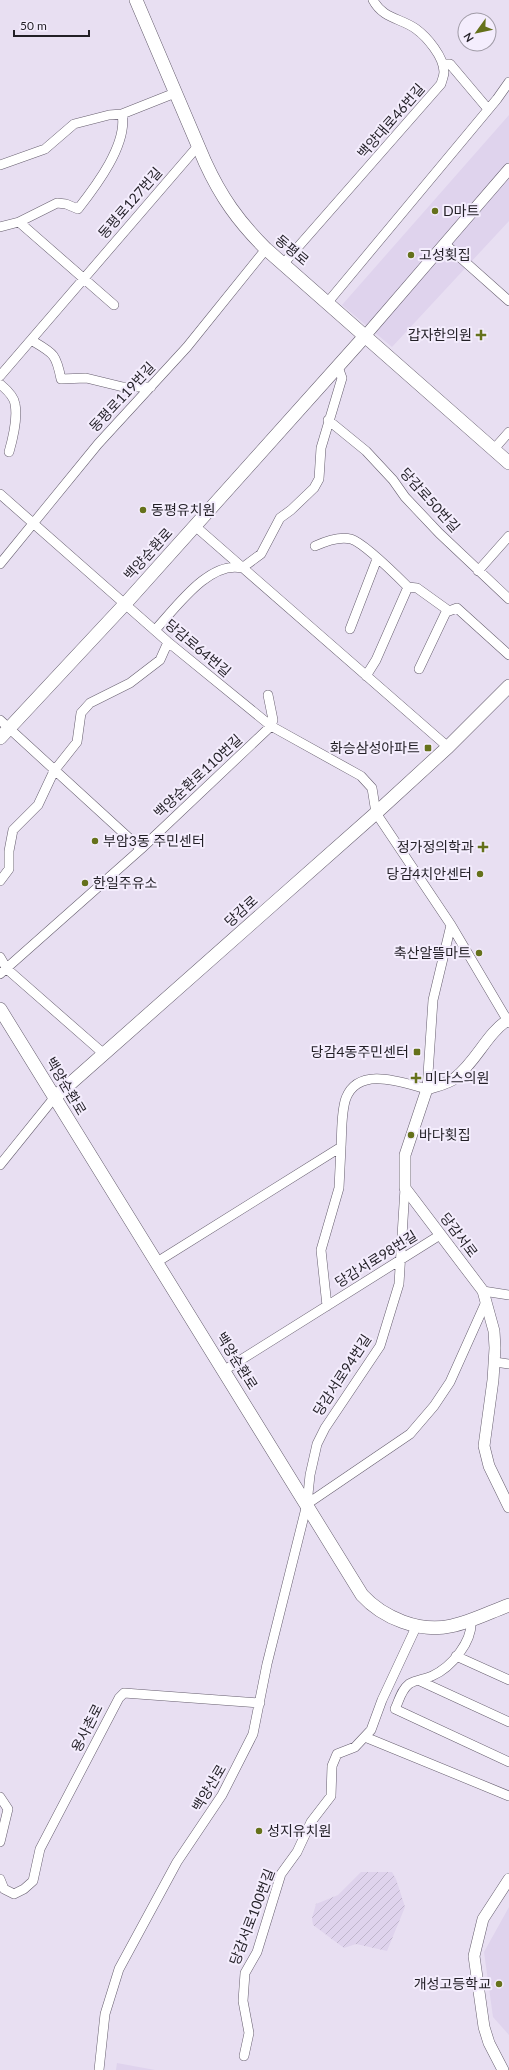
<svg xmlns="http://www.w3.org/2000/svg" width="509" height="2070" font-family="Lato,'Noto Sans KR',sans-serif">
<defs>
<pattern id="industrial-furrows" width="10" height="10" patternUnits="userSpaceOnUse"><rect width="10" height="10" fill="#dfd3ed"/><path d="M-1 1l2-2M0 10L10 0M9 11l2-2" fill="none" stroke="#bfb5cb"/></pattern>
</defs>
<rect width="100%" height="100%" fill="#e8dff2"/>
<!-- built -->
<path fill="#dfd3ed" d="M 509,115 L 509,221 L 392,347 L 342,305 Z
M 509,1907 L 509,2035 L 493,2017 L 484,1952 Z
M 117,2063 L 155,2070 L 116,2070 Z"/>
<!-- industrial -->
<path fill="url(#industrial-furrows)" d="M 361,1872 L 392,1872 L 396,1879 L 405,1907 L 387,1951 L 356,1944 L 344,1948 L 313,1925 L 312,1918 L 316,1904 L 338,1895 Z"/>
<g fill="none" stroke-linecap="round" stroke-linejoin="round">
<!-- minor casing -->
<g stroke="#665e6e" stroke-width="10">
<path id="minor" d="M 443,64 L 450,64 L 488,109
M 0,165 L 45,149 L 74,124 L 109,115 L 122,114 L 175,93
M 19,222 L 114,305
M 0,227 L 19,222 L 57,203 L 66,204 L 78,209 C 96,186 128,144 122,114
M 445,244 L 509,301
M 284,263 L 441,84 C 442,80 444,76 444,72 C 444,57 427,37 416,29 C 401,18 383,19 373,0
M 328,302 L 497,99 L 509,82
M 31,340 C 53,353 56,353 61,379 L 86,378 L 123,387 L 151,387
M 0,376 L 198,146
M 0,384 C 6,389 14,396 15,404 C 18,419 13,438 9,452
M 328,420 L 366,451 L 393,480 L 405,497 L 439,533 L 509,599
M 494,449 L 509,432
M 0,494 L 168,642 L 271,726 L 361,776 L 372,788 L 376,813 L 451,925 L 509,1023
M 195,526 L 448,747
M 315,546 C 326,541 339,536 351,539 C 364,543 397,576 408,587 L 376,660 L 366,676
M 0,564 L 98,444 L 187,347 L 266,249
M 478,571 L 509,536
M 408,587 L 417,588 L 449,611 L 457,608 L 509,655
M 350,629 L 377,559
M 155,630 C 175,609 209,560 242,568 L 261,554 L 280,518 L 291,510 L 314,488 L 319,479 L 321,448 L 342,378 L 338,367
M 419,669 L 447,610
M 0,720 L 141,849
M 0,881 L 9,869 L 9,851 L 13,830 L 38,805 L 54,771 L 77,742 L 81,713 L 90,703 L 130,683 L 160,660 L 168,642
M 0,957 L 7,969 L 104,1054
M 0,974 L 141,849 L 271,726 L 273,720 L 268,695
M 0,1165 L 54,1098
M 157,1262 L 341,1147 C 342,1131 341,1112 346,1098 C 359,1065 403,1083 427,1089 L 433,1000 L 451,925
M 483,1291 L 509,1295
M 327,1306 L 321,1250 L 339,1188 L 341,1147
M 495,1362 L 509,1364
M 223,1371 L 440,1235
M 307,1504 L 410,1434 L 434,1406 L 450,1382 L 485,1304
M 471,1620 C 473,1641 452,1667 432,1676 C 425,1679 415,1680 409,1684 C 401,1690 399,1701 395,1709 L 509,1762
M 456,1656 L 509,1680
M 420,1681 L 509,1722
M 365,1737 L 509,1796
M 0,1797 L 8,1809 L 0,1842
M 0,1879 L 4,1889 L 14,1894 L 24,1889 L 33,1881 L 40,1849 L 119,1698 L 124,1693 L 260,1703
M 244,2056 L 249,2033 L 243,2001 L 245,1973 L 257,1952 L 281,1874 L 297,1852 L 311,1822 L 331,1796 L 332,1766 L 337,1754 L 355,1747 L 371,1730 L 382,1700 L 417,1625
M 99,2070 L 105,2014 L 119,1969 L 177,1862 L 222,1795 L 253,1734 L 267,1664 L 307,1504 L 310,1475 L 317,1444 L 325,1428 L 380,1346 L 399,1284 L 405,1188"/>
</g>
<!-- tertiary casing -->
<g stroke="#665e6e" stroke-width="12">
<path id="tertiary" d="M 365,336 L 509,169
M 509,1019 C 486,1034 477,1061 455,1078 C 448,1084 435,1086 427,1089 L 405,1155 L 405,1188 L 483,1291 L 494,1331 L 495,1348 L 493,1380 L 484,1446 L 489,1466 L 509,1507
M 503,2070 L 489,2043 L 484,2027 L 474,1956 L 483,1919 L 509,1879"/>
</g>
<!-- secondary casing -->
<g stroke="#665e6e" stroke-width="14">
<path id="secondary" d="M 136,0 L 205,162 C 221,197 238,221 266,249 L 509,463
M 0,738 L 125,604 L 365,336
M 0,1009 L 362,1595 C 383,1618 420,1633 451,1626 C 471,1622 490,1612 509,1605
M 54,1098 L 376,813 L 448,747 L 509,686"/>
</g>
<!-- minor -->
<use href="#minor" stroke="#fff" stroke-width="9"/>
<!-- tertiary -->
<use href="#tertiary" stroke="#fff" stroke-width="11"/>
<!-- secondary -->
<use href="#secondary" stroke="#fff" stroke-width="13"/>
</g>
<!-- markers -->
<g fill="#65711b" stroke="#f4edfd" stroke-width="1.5">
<circle cx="435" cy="211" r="4"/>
<circle cx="411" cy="255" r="4"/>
<path d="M479 329h4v4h4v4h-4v4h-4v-4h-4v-4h4z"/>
<circle cx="143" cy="510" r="4"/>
<rect x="424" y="744" width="8" height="8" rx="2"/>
<circle cx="95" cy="841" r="4"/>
<path d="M481 841h4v4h4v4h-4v4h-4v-4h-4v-4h4z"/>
<circle cx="480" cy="874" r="4"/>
<circle cx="85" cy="883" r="4"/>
<circle cx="479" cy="953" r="4"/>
<rect x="413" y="1048" width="8" height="8" rx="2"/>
<path d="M414 1072h4v4h4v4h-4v4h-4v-4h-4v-4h4z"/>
<circle cx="411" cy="1135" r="4"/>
<circle cx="259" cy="1831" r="4"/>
<circle cx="499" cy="1984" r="4"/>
</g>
<g text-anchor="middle" stroke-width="4" stroke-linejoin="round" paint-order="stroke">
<!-- street labels -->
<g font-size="14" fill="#221f26" stroke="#f4edfd">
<text transform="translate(391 121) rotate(-49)" y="5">백양대로46번길</text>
<text transform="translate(130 203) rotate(-49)" y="5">동평로127번길</text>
<text transform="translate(292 250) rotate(40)" y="5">동평로</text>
<text transform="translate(122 397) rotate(-47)" y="5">동평로119번길</text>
<text transform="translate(430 500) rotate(48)" y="5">당감로50번길</text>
<text transform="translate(148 554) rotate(-48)" y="5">백양순환로</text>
<text transform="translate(198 648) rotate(40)" y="5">당감로64번길</text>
<text transform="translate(198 776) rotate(-43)" y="5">백양순환로110번길</text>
<text transform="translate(241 911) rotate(-42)" y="5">당감로</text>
<text transform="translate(66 1086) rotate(59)" y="5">백양순환로</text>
<text transform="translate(459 1235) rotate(53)" y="5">당감서로</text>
<text transform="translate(376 1259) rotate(-32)" y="5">당감서로98번길</text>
<text transform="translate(237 1361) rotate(58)" y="5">백양순환로</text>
<text transform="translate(342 1375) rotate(-57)" y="5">당감서로94번길</text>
<text transform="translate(87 1728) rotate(-63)" y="5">용사촌로</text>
<text transform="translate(209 1788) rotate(-59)" y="5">백양산로</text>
<text transform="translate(252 1917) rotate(-69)" y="5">당감서로100번길</text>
</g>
<!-- poi labels -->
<g font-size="14" fill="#221f26" stroke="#f4edfd" text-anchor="start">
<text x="443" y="216">D마트</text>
<text x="419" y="260">고성횟집</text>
<text x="472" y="340" text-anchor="end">갑자한의원</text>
<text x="151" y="515">동평유치원</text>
<text x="420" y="753" text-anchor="end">화승삼성아파트</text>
<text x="103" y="846">부암3동 주민센터</text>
<text x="474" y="852" text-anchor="end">정가정의학과</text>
<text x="472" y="879" text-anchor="end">당감4치안센터</text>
<text x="93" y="888">한일주유소</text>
<text x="471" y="958" text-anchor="end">축산알뜰마트</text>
<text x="409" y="1057" text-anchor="end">당감4동주민센터</text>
<text x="425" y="1083">미다스의원</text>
<text x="419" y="1140">바다횟집</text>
<text x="267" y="1836">성지유치원</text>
<text x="491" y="1989" text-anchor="end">개성고등학교</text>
</g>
</g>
<!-- north arrow -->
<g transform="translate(477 32) rotate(237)"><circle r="19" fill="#f4edfd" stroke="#a09ba7"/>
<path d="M0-3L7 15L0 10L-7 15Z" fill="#65711b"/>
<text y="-6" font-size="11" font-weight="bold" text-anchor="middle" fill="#221f26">N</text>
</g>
<!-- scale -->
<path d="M14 30v6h75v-6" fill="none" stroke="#221f26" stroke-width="2"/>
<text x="20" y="30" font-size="12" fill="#221f26" stroke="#f4edfd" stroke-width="3" paint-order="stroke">50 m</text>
</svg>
